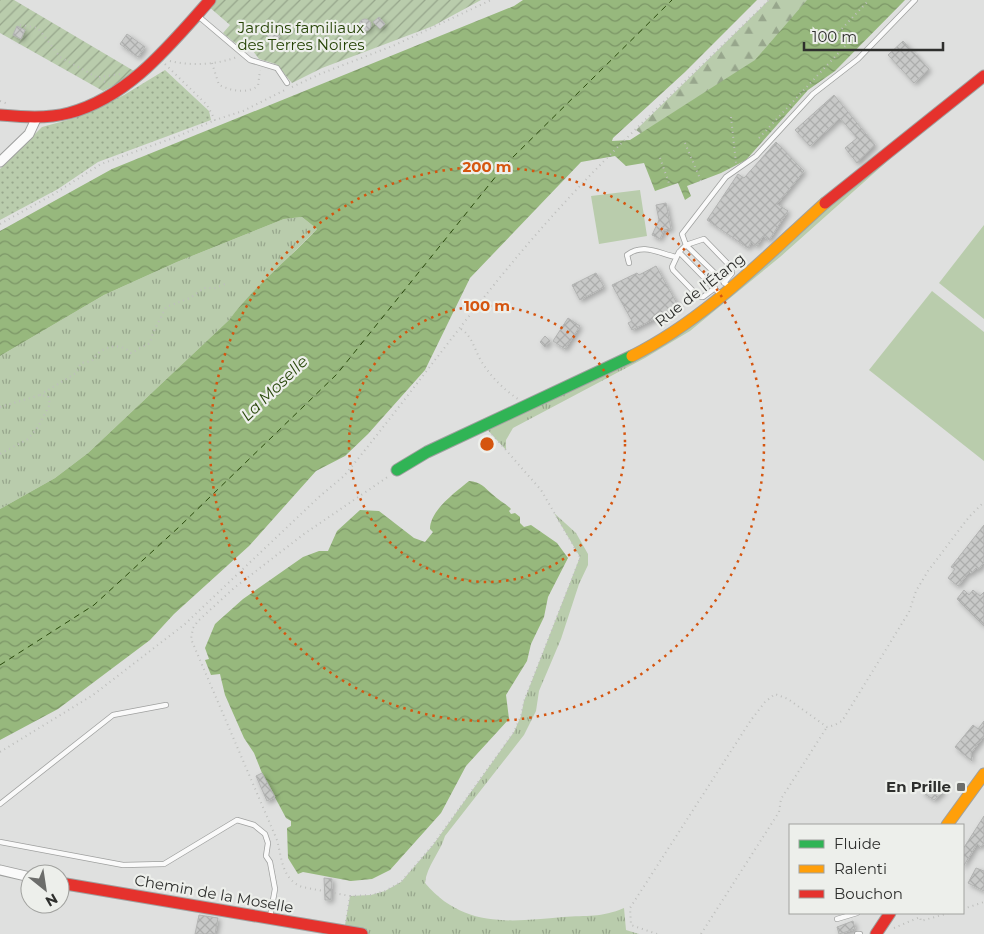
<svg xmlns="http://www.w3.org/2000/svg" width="984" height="934" font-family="Montserrat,sans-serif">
<defs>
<pattern id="grass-tufts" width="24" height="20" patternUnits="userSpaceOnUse" patternTransform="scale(1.25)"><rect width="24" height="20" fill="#b9ccac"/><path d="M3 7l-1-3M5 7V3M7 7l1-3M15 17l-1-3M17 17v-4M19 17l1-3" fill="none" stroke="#97a68c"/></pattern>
<pattern id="forest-firs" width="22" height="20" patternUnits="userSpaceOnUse" patternTransform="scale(1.25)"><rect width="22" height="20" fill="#b9ccac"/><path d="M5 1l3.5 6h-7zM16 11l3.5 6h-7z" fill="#97a68c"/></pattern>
<pattern id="park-dots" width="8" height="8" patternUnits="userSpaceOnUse" patternTransform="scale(1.25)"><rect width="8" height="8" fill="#b9ccac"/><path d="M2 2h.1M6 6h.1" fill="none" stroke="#97a68c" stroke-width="1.8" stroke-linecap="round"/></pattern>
<pattern id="garden-furrows" width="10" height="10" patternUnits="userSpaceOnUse" patternTransform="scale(1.25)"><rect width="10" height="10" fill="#b9ccac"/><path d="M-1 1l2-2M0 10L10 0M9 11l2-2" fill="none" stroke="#97a68c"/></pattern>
<pattern id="water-waves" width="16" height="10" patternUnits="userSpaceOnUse" patternTransform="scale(1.25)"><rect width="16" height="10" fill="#97b87d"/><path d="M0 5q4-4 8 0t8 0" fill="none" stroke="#7c9667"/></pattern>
<pattern id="building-cross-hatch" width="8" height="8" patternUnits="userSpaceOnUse" patternTransform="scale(1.25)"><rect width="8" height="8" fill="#c8c9c8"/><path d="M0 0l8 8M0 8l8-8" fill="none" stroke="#acadac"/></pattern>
<filter id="shadow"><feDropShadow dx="2.5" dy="2.5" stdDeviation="2.5" flood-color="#0004"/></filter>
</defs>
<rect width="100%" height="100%" fill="#dfe0df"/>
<!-- grass -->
<path fill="url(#grass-tufts)" d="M 919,133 L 780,257 L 690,331 L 645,358 L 513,428 L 506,440 L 506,450 L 484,426 L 658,343 Z
M 302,217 L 317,229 C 288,259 254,287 229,320 L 88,453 L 55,478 L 0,509 L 0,356 L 104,295 L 177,262 L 284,219 Z
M 554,513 L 576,533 L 588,554 L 588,565 L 579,584 L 561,639 L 539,691 L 536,711 L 524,735 L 445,836 C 440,853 427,865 425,883 C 463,928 510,922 563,917 C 587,915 601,918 624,908 L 626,930 L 639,934 L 362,934 L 344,931 L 350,896 L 371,895 L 385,891 L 401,882 L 433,845 L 514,732 L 521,716 L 524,701 L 580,557 Z"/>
<!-- forest -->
<path fill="url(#forest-firs)" d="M 769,0 L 827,0 L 786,58 L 643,135 L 636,130 Z"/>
<!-- park -->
<path fill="url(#park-dots)" d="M 165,70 L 209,111 L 211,120 L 98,162 L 58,189 L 0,220 L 0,169 L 42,127 L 75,118 L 124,95 Z"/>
<!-- garden -->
<path fill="url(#garden-furrows)" d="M 0,0 L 14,0 L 134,71 L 125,80 L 103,91 L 0,33 Z
M 214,0 L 481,0 L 433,26 L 322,68 L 292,83 L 276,64 L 259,59 L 250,47 L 245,51 L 223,33 L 230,25 L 208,6 Z"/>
<!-- pitch -->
<path fill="#b9ccac" d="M 640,190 L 647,236 L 599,244 L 591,196 Z
M 984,225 L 984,319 L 939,283 Z
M 932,291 L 984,332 L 984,461 L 869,370 Z"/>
<!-- water -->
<path fill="url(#water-waves)" d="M 523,0 L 757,0 L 685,72 L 613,138 L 612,141 L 630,140 L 755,60 L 807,0 L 905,0 L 835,71 L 808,90 L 746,160 L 721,173 L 687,186 L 691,196 L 685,200 L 678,183 L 655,191 L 644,163 L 626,166 L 615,156 L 581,162 L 470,278 L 425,370 L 368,434 L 345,456 L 316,471 L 249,546 L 174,614 L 150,640 L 58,709 L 0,740 L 0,509 L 55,478 L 88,453 L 229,320 C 254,286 288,260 317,229 L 302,217 L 284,219 L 177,262 L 104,295 L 0,356 L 0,231 L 112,169 L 514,6 Z
M 469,481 C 481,482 484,487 492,494 C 498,500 505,503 511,509 L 509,511 L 511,514 L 515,513 L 520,517 L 520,523 L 524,527 L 531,525 L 557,543 L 568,558 L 548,597 L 544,617 L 531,644 L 527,661 L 506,695 L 509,719 L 466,766 L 441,813 L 390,870 L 372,879 L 351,881 L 303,872 L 298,874 L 288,858 L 287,828 L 291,826 L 291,821 L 286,818 L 262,773 L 254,753 L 244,738 L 225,695 L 220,674 L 211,675 L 205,660 L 209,659 L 205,648 L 215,624 L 243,599 L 303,557 L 319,551 L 328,551 L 337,531 L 360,510 L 379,511 L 414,538 L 425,542 L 433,532 L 430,529 C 430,510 456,492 469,481 Z"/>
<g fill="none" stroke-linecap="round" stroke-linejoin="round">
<!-- ferry -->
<path stroke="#2a490c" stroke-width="1" stroke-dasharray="6 5" stroke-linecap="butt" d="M 0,665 L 94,605 L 179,527 L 337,374 L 505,165 L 672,0"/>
</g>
<!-- building -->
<path fill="url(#building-cross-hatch)" stroke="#b2b3b2" filter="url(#shadow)" d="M 379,17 L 385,24 L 380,29 L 373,22 Z
M359 25a6 6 0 1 1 12 0a6 6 0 1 1-12 0Z
M 271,25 L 280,37 L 274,42 L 264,32 Z
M 17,26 L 25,30 L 21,39 L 13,35 Z
M 127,34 L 145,47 L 138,57 L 120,44 Z
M 903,41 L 929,69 L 914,83 L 888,55 Z
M 834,95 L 875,145 L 857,163 L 845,148 L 857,138 L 840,118 L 810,146 L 795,130 Z
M 776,142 L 804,171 L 777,204 L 788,211 L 769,240 L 763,236 L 757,246 L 751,242 L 748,248 L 707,220 L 738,174 L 744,178 Z
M 666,203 L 671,229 L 664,230 L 660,239 L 652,235 L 659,220 L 656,205 Z
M 656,266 L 679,307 L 632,330 L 628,323 L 632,321 L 612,285 L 637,273 L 639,275 Z
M 596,273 L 604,287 L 580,300 L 572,285 Z
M 568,318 L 580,326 L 565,349 L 553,341 Z
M 545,336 L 550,341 L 545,347 L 540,342 Z
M 984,525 L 984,562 L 978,570 L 976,568 L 971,574 L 969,572 L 958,586 L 948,578 L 955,569 L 951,567 Z
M 964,590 L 969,595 L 973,590 L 980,596 L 984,592 L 984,626 L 957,599 Z
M 984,721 L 984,736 L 971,753 L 972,761 L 955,747 L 973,725 L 978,729 Z
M 262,773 L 275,797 L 267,801 L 256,776 Z
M 930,781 L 944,791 L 934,800 L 922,792 Z
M 984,816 L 984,843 L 981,847 L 977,844 L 963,867 L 963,849 Z
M 976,868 L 984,871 L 984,891 L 968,883 Z
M 324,878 L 332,879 L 331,900 L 325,900 Z
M 199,915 L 218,918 L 215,934 L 195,934 Z
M 853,921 L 855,929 L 839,934 L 837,927 Z"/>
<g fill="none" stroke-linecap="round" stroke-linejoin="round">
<!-- lane casing -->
<g stroke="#9fa09f" stroke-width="6">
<path id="lane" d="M 198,16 L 250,60 L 277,68 L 287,83
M 679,252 L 672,267 L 673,270 L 699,297 L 703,297 L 715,288
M 629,263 L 627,255 C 643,243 658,253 676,257
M 724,283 L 732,273 L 731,267 L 704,239 L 686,245 L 730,288
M 721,295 L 679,252 L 686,245 L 682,234 L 726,177 L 756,156 L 813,94 L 858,59 L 915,0
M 0,804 L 113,715 L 166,705
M 0,842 L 123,865 L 164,864 L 237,820 L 254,825 L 265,834 L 268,843 L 266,856 L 270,862 L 275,889 L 270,917
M 837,919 L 857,913
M 857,934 L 860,934"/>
</g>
<!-- street casing -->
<g stroke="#9fa09f" stroke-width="11">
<path id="street" d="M 0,162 L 29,134 L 36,119
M 0,870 L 30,877"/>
</g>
<!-- fast casing -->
<g stroke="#9fa09f" stroke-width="13">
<path id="fast" d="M 397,470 L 427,452 L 632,356"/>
</g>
<!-- slow casing -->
<g stroke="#9fa09f" stroke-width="13">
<path id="slow" d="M 632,356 C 706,319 764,258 825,203
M 947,825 L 984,774"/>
</g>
<!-- jam casing -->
<g stroke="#9fa09f" stroke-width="13">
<path id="jam" d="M 0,115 C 23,117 46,119 69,113 C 129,97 170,45 210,0
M 825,203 L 984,76
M 60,883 L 362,934
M 876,934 L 890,913"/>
</g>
<!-- path -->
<path stroke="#bebfbd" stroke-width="2" stroke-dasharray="1 4" stroke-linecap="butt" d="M 20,25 L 38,28 L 60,57 L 109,84
M 170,61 C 191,66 216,65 237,57
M 212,63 L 219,85 C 232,91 246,94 258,86 L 260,70
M 165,64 L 207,105 L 215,120 L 243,111 L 285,90
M 99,77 L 121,74
M 292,87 L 320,74 L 395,45 L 491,0
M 0,101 L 8,104
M 731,117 L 736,163
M 759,138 L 846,45 L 836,35 L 869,0
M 685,143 L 701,181
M 660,158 L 670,186
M 0,224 L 54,194 L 101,164 L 176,137 L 215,120
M 461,329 C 472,336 474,348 480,359 C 489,375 503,389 518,399
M 40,395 L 76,373 L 81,363 L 92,361 C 99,348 118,340 131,353 L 150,343 L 153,333 L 166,307 L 190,298 L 204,288 L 215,288 L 225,284
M 0,407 L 40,395 L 48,396 L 50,404 L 38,427 L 28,439 L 0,454
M 0,752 L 93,695 L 185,624 L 320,496 L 344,476 C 413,392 475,303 547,222 C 616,144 695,73 769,0
M 350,896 L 371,895 L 385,891 L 401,882 L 433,845 L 514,732 L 521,716 L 524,701 L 579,561 L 580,557 L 541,490 L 491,433
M 963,909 L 984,902
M 346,921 L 350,896 L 302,887 C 282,879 282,859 277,840 L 191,639 L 193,628 L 198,621 L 234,588 L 304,534 L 389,476
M 894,928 L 920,917 L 921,921 L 949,913
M 657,934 L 631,925 L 630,908 L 751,720 L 765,702 L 775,694 L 788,699 L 827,727 L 835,725 L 842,721 L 909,612 L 916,591 L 928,571 L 969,517 L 984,502
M 701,934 L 779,812 L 781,799 L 827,727"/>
<!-- lane -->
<use href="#lane" stroke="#fafafa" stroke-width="4.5"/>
<!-- street -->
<use href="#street" stroke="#fafafa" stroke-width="9"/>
<!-- fast -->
<use href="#fast" stroke="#30b455" stroke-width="11"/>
<!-- slow -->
<use href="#slow" stroke="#ff9f0a" stroke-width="11"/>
<!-- jam -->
<use href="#jam" stroke="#e5322d" stroke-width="11"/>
</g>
<!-- distance rings -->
<g fill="none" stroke="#d5550f" stroke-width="2.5" stroke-dasharray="2.5 5">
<circle cx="487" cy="444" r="138"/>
<circle cx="487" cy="444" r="277"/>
</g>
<!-- markers -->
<rect fill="#6c6d6b" stroke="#edefeb" stroke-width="2" x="956" y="782" width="10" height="10" rx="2.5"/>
<g text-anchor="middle" stroke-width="4.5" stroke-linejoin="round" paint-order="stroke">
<!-- park labels -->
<g font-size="15" fill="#254305" stroke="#edefeb">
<text x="301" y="33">Jardins familiaux<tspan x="301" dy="17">des Terres Noires</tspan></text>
</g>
<!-- street labels -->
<g font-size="15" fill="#2e2f2d" stroke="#edefeb">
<text transform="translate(700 290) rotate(-38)" y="5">Rue de l'Étang</text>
<text transform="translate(214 894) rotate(10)" y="5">Chemin de la Moselle</text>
</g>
<!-- poi labels -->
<g font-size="15" font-weight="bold" fill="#2e2f2d" stroke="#edefeb" text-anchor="end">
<text x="951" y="792">En Prille</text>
</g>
<!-- water labels -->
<g font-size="16" font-style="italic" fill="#2a490c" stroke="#edefeb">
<text transform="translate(274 388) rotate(-44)" y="6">La Moselle</text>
</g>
</g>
<circle cx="487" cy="444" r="8" fill="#d5550f" stroke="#edefeb" stroke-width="2.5"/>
<g font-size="15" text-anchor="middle" font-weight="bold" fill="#d5550f" stroke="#edefeb" stroke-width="4.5" stroke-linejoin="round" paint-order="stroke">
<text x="487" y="172">200 m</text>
<text x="487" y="311">100 m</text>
</g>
<!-- legend -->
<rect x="789" y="824" width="175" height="90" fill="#edefeb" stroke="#a1a29f"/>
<rect x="799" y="840" width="25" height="8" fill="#30b455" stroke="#a1a29f"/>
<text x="834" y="849" font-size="15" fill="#2e2f2d">Fluide</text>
<rect x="799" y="865" width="25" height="8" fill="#ff9f0a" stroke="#a1a29f"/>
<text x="834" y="874" font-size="15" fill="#2e2f2d">Ralenti</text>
<rect x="799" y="890" width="25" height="8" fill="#e5322d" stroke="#a1a29f"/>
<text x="834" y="899" font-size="15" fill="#2e2f2d">Bouchon</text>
<!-- north arrow -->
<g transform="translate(45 889) rotate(150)"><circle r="24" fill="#edefeb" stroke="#a1a29f"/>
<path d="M0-4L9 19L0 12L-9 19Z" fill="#6c6d6b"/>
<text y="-8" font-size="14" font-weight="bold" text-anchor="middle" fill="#2e2f2d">N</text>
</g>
<!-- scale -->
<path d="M804 42v8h139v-8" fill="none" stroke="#2e2f2d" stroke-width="2.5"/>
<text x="812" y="42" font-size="15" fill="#2e2f2d" stroke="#edefeb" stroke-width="4" paint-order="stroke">100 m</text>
</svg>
